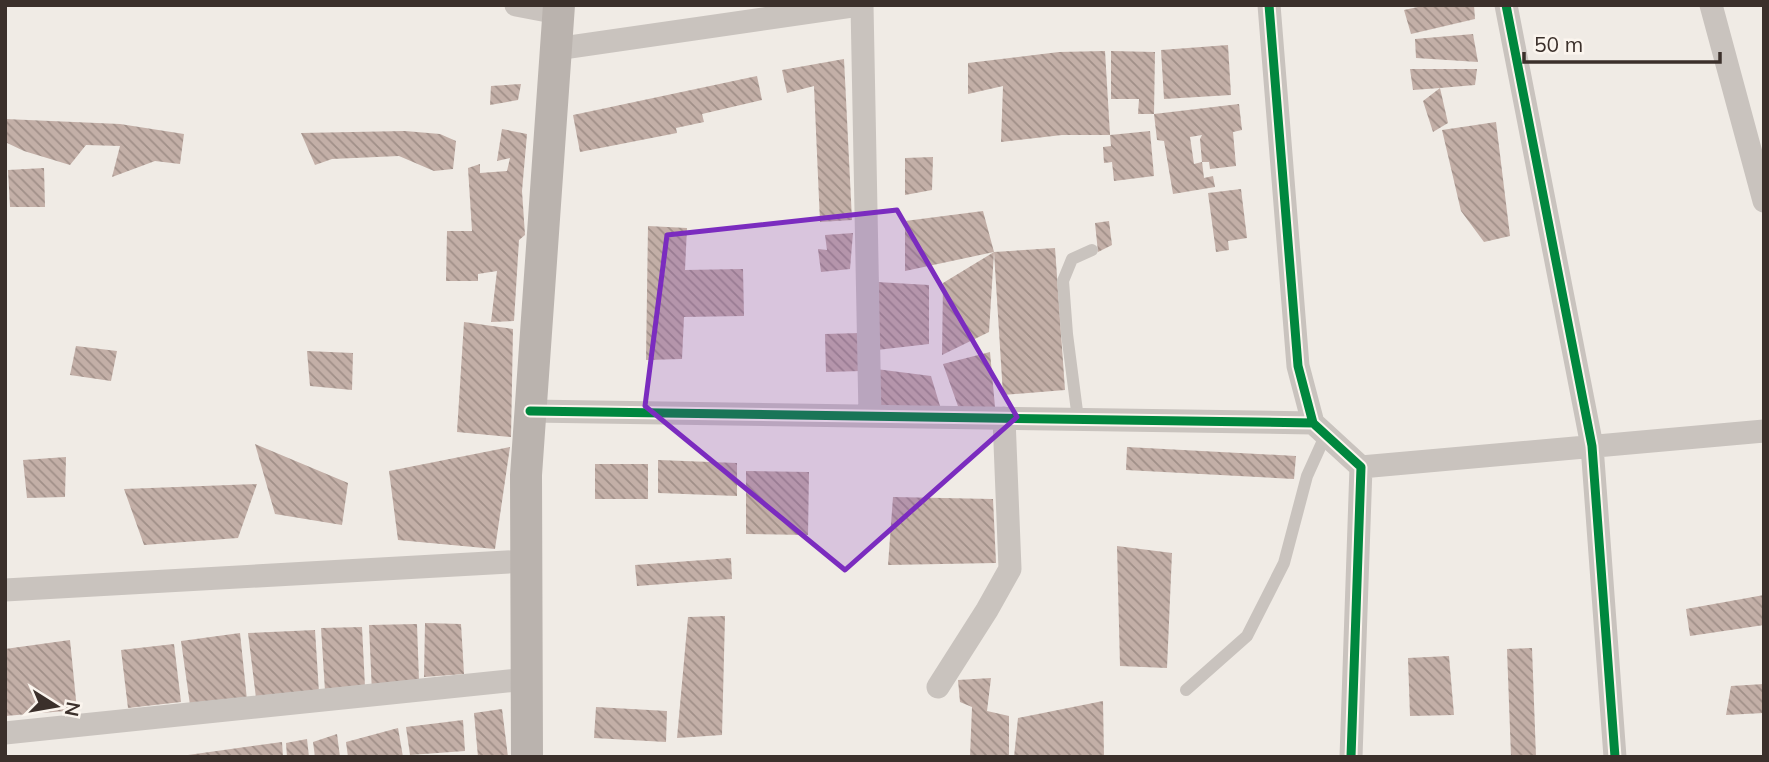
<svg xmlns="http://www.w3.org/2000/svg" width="1769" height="762" font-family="Mulish,sans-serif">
<defs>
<pattern id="building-back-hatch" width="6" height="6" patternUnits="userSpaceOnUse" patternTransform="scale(1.75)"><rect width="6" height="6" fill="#c3afa7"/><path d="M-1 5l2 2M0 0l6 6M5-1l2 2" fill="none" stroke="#a08f88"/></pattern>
</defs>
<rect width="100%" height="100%" fill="#f0ebe5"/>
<!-- building -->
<path fill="url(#building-back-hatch)" d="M 1427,5 L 1474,5 L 1475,19 L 1411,34 L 1404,10 Z
M 1473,34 L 1478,62 L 1416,58 L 1415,39 Z
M 1228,45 L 1231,95 L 1164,99 L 1161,50 Z
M 1105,51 L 1110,135 L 1062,135 L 1001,142 L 1003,86 L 968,94 L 968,63 L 1059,52 Z
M 1111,51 L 1155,52 L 1154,114 L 1239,104 L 1242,130 L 1233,132 L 1236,166 L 1210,169 L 1209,162 L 1202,162 L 1200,139 L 1202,135 L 1190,137 L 1194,164 L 1202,162 L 1204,178 L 1213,176 L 1215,187 L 1173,194 L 1164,141 L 1157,140 L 1154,114 L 1138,114 L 1139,99 L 1111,99 Z
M 844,59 L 852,220 L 820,222 L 814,86 L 787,93 L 782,70 Z
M 1410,69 L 1477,69 L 1475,85 L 1440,88 L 1448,123 L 1433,132 L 1423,101 L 1440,88 L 1413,90 Z
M 757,76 L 762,100 L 702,114 L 704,122 L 676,128 L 677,133 L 580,152 L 573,115 Z
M 521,84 L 518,100 L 490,105 L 491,86 Z
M 5,119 L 120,124 L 184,134 L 180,164 L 155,161 L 112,177 L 120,146 L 86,145 L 70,165 L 24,151 L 5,142 Z
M 1496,122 L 1510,236 L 1484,242 L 1461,211 L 1442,130 Z
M 502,129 L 527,134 L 522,191 L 525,235 L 519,240 L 514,321 L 491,322 L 497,271 L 478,274 L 478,281 L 446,281 L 447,231 L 472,231 L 468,168 L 480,164 L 480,173 L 507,171 L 510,158 L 497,161 Z
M 405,131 L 440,134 L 456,141 L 453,169 L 434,171 L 399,156 L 332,159 L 315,165 L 301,133 Z
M 1150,131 L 1154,176 L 1114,181 L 1112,162 L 1104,163 L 1103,147 L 1111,146 L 1110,135 Z
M 933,157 L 932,190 L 905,195 L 905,158 Z
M 44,168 L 45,207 L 10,207 L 8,170 Z
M 1241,189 L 1247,238 L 1228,241 L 1229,250 L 1216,252 L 1208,193 Z
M 983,211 L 994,252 L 1055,248 L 1065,390 L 1003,395 L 994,252 L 989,332 L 942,355 L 943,283 L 994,252 L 905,271 L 905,221 Z
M 1109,221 L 1112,245 L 1098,252 L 1095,223 Z
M 648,226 L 687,228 L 685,270 L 743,269 L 744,316 L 684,317 L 682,359 L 646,360 Z
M 853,233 L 850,269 L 821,272 L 818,249 L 827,250 L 825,235 Z
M 877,282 L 929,285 L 929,344 L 877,350 Z
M 464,322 L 513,329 L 511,437 L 457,432 Z
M 860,333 L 861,371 L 826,372 L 825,334 Z
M 76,346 L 117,351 L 111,381 L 70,375 Z
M 307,351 L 353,353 L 352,390 L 310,386 Z
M 990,352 L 995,407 L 959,409 L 943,364 Z
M 876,369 L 931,376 L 943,416 L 870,416 Z
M 255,444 L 348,483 L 342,525 L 275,514 Z
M 510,447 L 495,549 L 398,540 L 389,471 Z
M 1127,447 L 1296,456 L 1294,479 L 1126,470 Z
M 66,457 L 65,497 L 27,498 L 23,460 Z
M 658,460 L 737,463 L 737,496 L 658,493 Z
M 595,464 L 648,464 L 648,499 L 595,499 Z
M 746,471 L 809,472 L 808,535 L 746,534 Z
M 257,484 L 238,538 L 144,545 L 124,489 Z
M 893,497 L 993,499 L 996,563 L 888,565 Z
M 1117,546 L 1172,553 L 1167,668 L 1120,666 Z
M 731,558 L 732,579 L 637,586 L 635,565 Z
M 1764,595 L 1764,625 L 1690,636 L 1686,609 Z
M 725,616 L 722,735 L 677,738 L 688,617 Z
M 425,623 L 461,624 L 464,674 L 424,677 Z
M 417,624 L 419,682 L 372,694 L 369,625 Z
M 362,627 L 365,687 L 325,691 L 321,628 Z
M 315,630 L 319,693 L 256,698 L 248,633 Z
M 240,633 L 247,700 L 190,705 L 181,641 Z
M 70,640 L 77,710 L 5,716 L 5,649 Z
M 174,644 L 181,702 L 128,708 L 121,650 Z
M 1532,648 L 1536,757 L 1511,757 L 1507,649 Z
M 1449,656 L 1454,715 L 1410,716 L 1408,658 Z
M 991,678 L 987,711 L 1009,716 L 1009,757 L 970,757 L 972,707 L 960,702 L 958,680 Z
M 1764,684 L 1764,713 L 1726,715 L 1731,686 Z
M 1103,701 L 1104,757 L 1014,757 L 1018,718 Z
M 596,707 L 667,711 L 666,742 L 594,738 Z
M 502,709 L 508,757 L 478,757 L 474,713 Z
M 463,720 L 465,751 L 410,755 L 406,727 Z
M 398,728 L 403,757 L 348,757 L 346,742 Z
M 337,734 L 340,757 L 315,757 L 313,742 Z
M 307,739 L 309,757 L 287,757 L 286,743 Z
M 282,742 L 283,757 L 188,757 L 188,755 Z"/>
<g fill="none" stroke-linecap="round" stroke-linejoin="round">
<!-- lane -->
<path stroke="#c9c3be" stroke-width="12" d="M 1078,419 L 1067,334 L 1063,281 L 1072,259 L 1092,250
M 1186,690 L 1247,636 L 1284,563 L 1307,476 L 1326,434"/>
<!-- street -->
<path stroke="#c9c3be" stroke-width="23" d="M 516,5 L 558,13
M 862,5 L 870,416
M 1269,5 L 1298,366 L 1313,423 L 1361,467 L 1351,757
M 1506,5 L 1592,446 L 1615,757
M 1711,5 L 1764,201
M 556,49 L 859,5
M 530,411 L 1313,423
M 1361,467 L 1764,431
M 5,590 L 526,561
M 938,687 L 987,610 L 1010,569 L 1004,418
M 5,733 L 527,679"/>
<!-- secondary -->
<path stroke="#bab3ae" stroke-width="32" d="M 527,757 L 526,475 L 559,5"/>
<!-- cycleway casing -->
<g stroke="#fbf5ee" stroke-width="13">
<path id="cycleway" d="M 1269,5 L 1298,366 L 1313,423 L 1361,467 L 1351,757
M 1506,5 L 1592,446 L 1615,757
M 530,411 L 1313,423"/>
</g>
<!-- cycleway -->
<use href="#cycleway" stroke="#00873e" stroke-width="9"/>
</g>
<!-- marked area -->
<path fill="#7b2cbf" fill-opacity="0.2" stroke="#7b2cbf" stroke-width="5" stroke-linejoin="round" d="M 897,210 L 1017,417 L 845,570 L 645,406 L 667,235 Z"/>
<!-- border -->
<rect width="1769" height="762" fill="none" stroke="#3b302b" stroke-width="14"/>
<!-- north arrow -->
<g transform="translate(56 706) rotate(101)" stroke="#fbf5ee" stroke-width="5" paint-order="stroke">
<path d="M0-5L12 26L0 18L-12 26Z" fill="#3b302b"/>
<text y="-10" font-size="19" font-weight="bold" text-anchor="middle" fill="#3b302b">N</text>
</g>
<!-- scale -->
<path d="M1524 52v10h196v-10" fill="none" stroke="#3b302b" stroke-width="3.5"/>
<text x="1534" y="52" font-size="21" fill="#3b302b" stroke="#fbf5ee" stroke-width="5" paint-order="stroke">50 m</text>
</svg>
